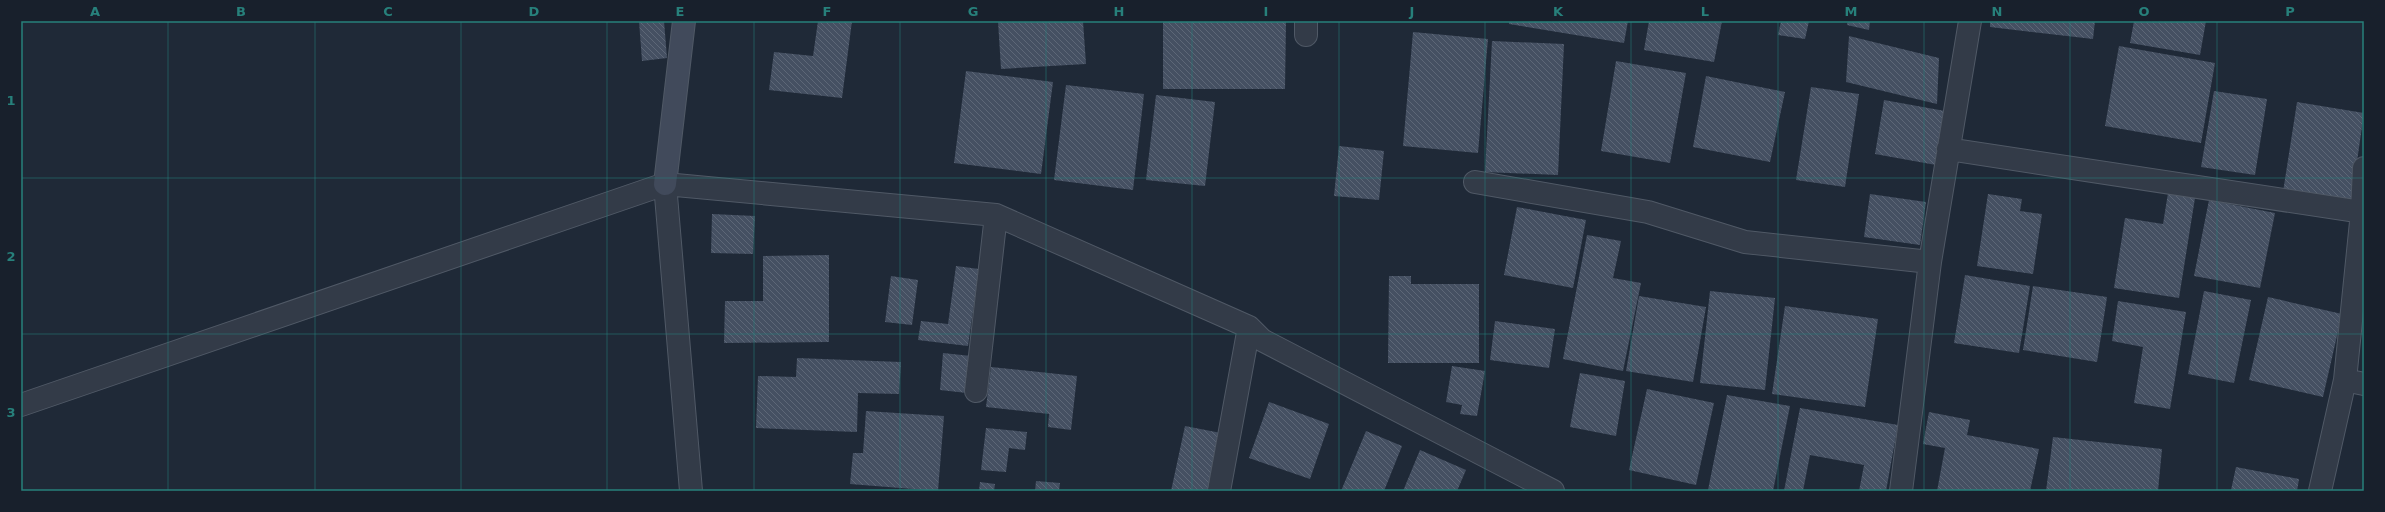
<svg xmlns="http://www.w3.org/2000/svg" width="2385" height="512" font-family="'DejaVu Sans',sans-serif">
<defs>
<pattern id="building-back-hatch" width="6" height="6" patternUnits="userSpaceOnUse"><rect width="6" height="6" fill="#455062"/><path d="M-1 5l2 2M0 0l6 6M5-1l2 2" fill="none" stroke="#5d6777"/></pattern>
</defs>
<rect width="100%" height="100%" fill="#1f2937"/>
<!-- building -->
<path fill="url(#building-back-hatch)" d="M 639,21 L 664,21 L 667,58 L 642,61 Z
M 818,21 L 852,21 L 842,98 L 769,90 L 774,52 L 813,56 Z
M 998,21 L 1083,21 L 1086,64 L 1001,69 Z
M 1163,21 L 1286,21 L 1285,89 L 1163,89 Z
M 1509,21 L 1628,21 L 1624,43 L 1509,24 Z
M 1649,21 L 1722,21 L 1714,62 L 1644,50 Z
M 1781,21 L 1809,21 L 1805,39 L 1778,35 Z
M 1848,21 L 1870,21 L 1869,30 L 1847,25 Z
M 1990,21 L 2095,21 L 2093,39 L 1990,27 Z
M 2134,21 L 2206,21 L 2200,55 L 2130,43 Z
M 1413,32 L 1488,39 L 1478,153 L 1403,146 Z
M 1849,36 L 1939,58 L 1937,104 L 1846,82 Z
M 1492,41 L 1564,44 L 1558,175 L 1485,172 Z
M 2119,46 L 2215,63 L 2201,143 L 2105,126 Z
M 1616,61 L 1686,73 L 1670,163 L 1601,151 Z
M 966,71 L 1053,82 L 1041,174 L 954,163 Z
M 1706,76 L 1785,92 L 1770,162 L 1693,147 Z
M 1066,85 L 1144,94 L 1133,190 L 1054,180 Z
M 1811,87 L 1859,94 L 1845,187 L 1796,180 Z
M 2214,91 L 2267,99 L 2255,175 L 2201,167 Z
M 1156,95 L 1215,102 L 1205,186 L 1146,180 Z
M 1884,100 L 1945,111 L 1936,165 L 1875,154 Z
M 2297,102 L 2364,113 L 2351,203 L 2283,192 Z
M 1339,146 L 1384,151 L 1379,200 L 1334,196 Z
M 2168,193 L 2195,198 L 2179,298 L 2114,288 L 2125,218 L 2163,224 Z
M 1870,194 L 1926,202 L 1920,245 L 1864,237 Z
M 1988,194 L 2022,199 L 2020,211 L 2042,214 L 2033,274 L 1977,266 Z
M 2209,200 L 2275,213 L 2260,288 L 2194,276 Z
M 1517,207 L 1586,220 L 1573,288 L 1504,275 Z
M 712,214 L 755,216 L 753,254 L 711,253 Z
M 1587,235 L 1621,241 L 1613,278 L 1641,283 L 1623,371 L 1563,359 Z
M 829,255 L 829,342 L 724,343 L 725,301 L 763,301 L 763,256 Z
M 956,266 L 979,269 L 968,346 L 918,340 L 921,321 L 948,324 Z
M 1965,275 L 2030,286 L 2019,353 L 1954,343 Z
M 891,276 L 918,280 L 912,325 L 885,322 Z
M 1389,276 L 1411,276 L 1411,284 L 1479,284 L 1479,363 L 1388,363 Z
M 2033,286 L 2107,297 L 2097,362 L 2023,350 Z
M 1710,291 L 1775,298 L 1765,390 L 1700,383 Z
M 2204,291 L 2251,300 L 2234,383 L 2188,374 Z
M 1639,296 L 1706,307 L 1693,382 L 1626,371 Z
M 2268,297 L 2342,314 L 2323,397 L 2249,380 Z
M 2118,301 L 2186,312 L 2170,409 L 2134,403 L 2143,347 L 2112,341 Z
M 1785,306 L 1878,319 L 1865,407 L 1772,394 Z
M 1495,321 L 1555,329 L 1549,368 L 1490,360 Z
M 943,353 L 971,356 L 967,393 L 940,390 Z
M 797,358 L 901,362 L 899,394 L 858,393 L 857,432 L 756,428 L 758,376 L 796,377 Z
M 1452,366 L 1485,371 L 1477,416 L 1460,414 L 1462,405 L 1446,402 Z
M 991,367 L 1077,376 L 1071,430 L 1048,427 L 1049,414 L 986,407 Z
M 1580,373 L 1625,381 L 1616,436 L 1570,427 Z
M 1647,389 L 1714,403 L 1696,485 L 1629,470 Z
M 1727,395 L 1790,406 L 1773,491 L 1708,490 Z
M 1269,402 L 1329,424 L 1310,479 L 1249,458 Z
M 1800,408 L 1898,425 L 1886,491 L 1859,491 L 1864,465 L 1810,455 L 1803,491 L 1784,491 Z
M 866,411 L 944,416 L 938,491 L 850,484 L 853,453 L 863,453 Z
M 1929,412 L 1970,420 L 1967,435 L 2039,449 L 2030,491 L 1937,491 L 1945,448 L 1923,444 Z
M 1185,426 L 1221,433 L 1209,491 L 1171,491 Z
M 986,428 L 1027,432 L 1025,450 L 1009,448 L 1006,472 L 981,470 Z
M 1366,431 L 1402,446 L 1384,491 L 1341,491 Z
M 2053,437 L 2162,449 L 2158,491 L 2046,491 Z
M 1420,450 L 1466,470 L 1457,491 L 1403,491 Z
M 2236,467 L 2299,479 L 2297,491 L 2231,490 Z
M 1036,481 L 1060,483 L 1059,491 L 1035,491 Z
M 980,482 L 995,484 L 994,491 L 979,491 Z"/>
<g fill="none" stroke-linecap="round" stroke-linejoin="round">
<!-- street casing -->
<g stroke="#505966" stroke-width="24">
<path id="street" d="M 1306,21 L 1306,35
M 1948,149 L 2362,212
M 1475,182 L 1648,212 L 1745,242 L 1930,262
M 665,184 L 691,491
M 2345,380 L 2364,384
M 976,391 L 996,215
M 21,405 L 665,184 L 996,215 L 1249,327 L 1262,340 L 1553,491
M 1219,491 L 1249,327
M 1901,491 L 1930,262 L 1970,21
M 2320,491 L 2345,380 L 2362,212 L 2364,168"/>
</g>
<!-- secondary casing -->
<g stroke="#505966" stroke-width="24">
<path id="secondary" d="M 665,184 L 684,21"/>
</g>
<!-- street -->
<use href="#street" stroke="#333b48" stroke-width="22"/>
<!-- secondary -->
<use href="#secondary" stroke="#414a5b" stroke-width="22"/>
</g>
<!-- grid -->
<path fill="none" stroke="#27807b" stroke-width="1" stroke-opacity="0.55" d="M 168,21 L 168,491M 315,21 L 315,491M 461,21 L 461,491M 607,21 L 607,491M 754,21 L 754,491M 900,21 L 900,491M 1046,21 L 1046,491M 1192,21 L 1192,491M 1339,21 L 1339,491M 1485,21 L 1485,491M 1631,21 L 1631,491M 1778,21 L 1778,491M 1924,21 L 1924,491M 2070,21 L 2070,491M 2217,21 L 2217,491M 21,178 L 2364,178M 21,334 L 2364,334"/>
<!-- border -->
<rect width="2385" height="512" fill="none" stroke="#18202c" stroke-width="44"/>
<rect x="22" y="22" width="2341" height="468" fill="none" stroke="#27807b" stroke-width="1.5"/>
<g font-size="13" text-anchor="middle" font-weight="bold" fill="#27807b">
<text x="95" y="16">A</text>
<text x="241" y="16">B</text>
<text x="388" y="16">C</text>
<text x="534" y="16">D</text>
<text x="680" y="16">E</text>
<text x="827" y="16">F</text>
<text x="973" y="16">G</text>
<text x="1119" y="16">H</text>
<text x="1266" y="16">I</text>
<text x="1412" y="16">J</text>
<text x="1558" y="16">K</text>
<text x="1705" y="16">L</text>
<text x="1851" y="16">M</text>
<text x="1997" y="16">N</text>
<text x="2144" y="16">O</text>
<text x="2290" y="16">P</text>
<text x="11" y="105">1</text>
<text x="11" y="261">2</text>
<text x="11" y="417">3</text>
</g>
</svg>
